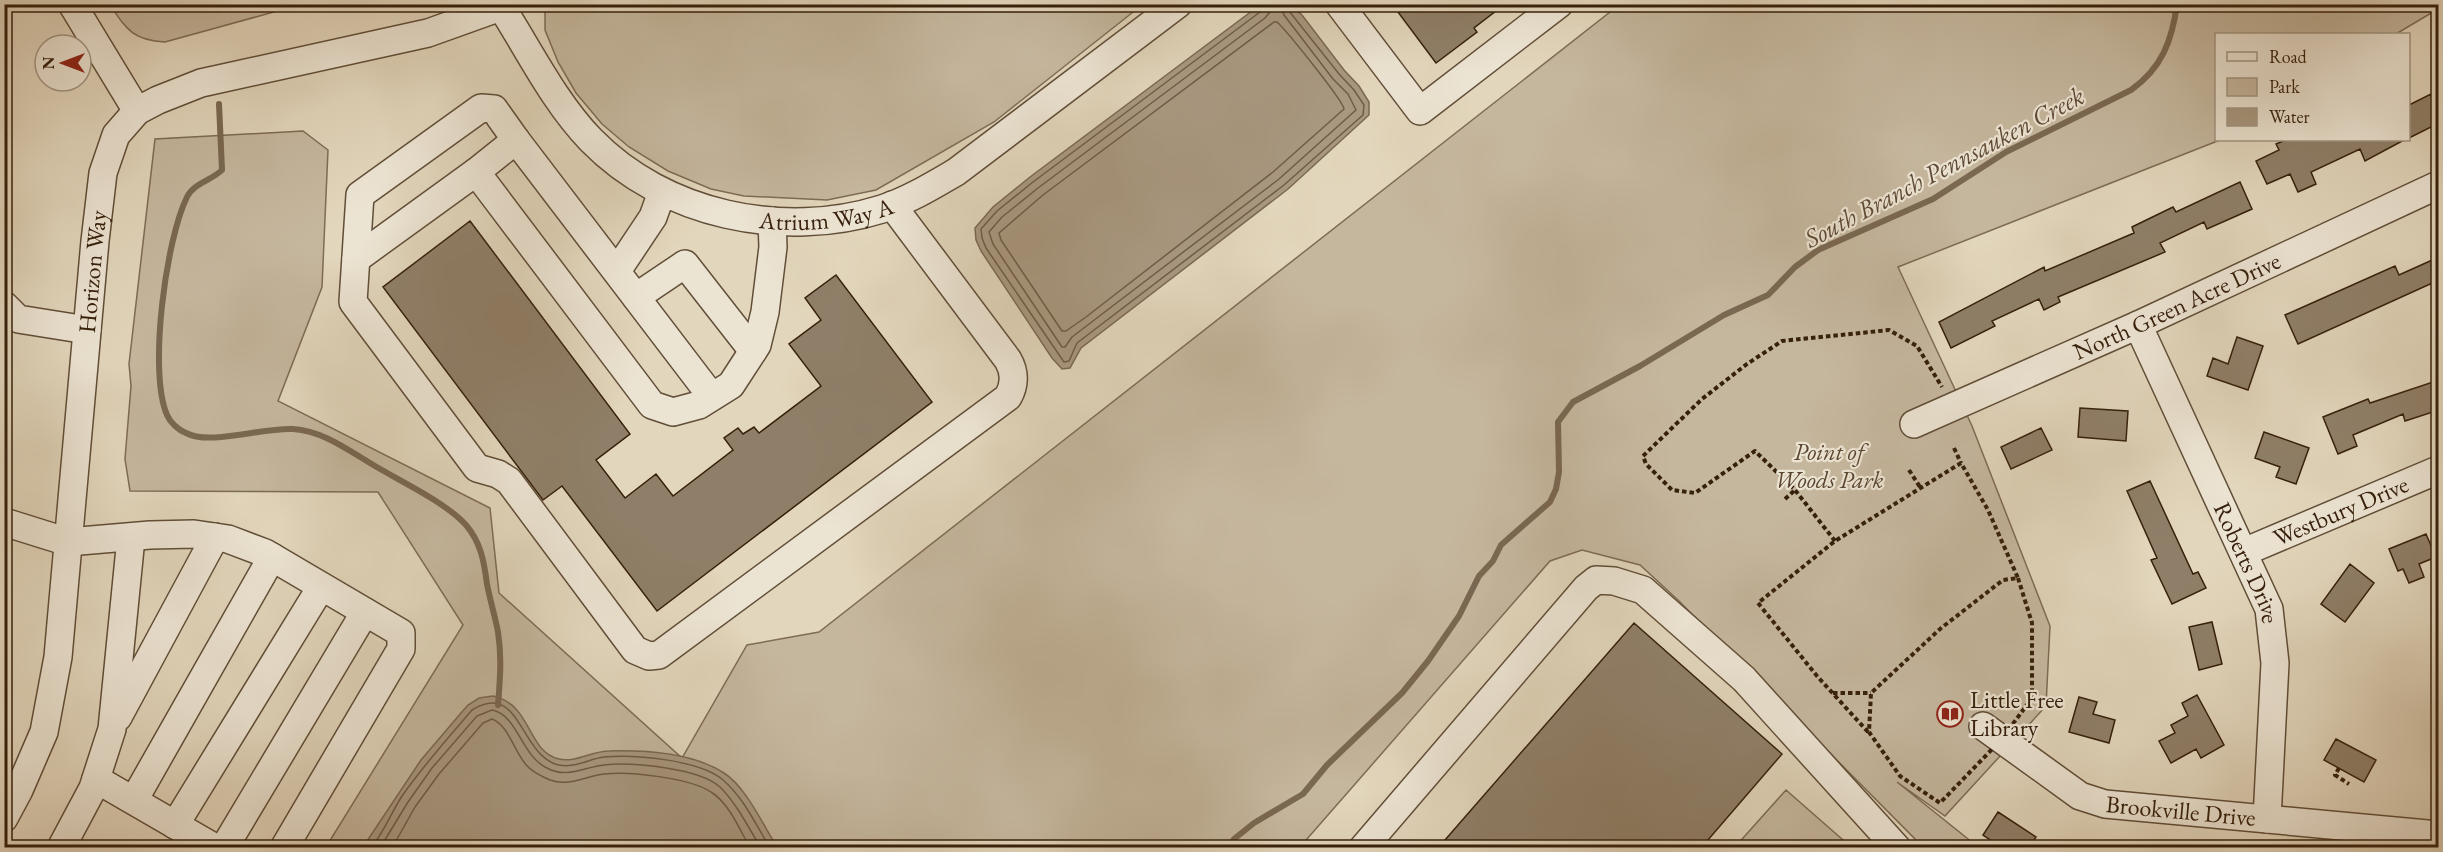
<svg xmlns="http://www.w3.org/2000/svg" width="2443" height="852" font-family="'EB Garamond',serif">
<rect width="100%" height="100%" fill="#e2d6bc"/>
<filter id="stains"><feTurbulence type="fractalNoise" baseFrequency=".00333" numOctaves="4"/><feColorMatrix values="0 0 0 0 .2 0 0 0 0 .09 0 0 0 0 .02 0 0 0 .5 -.17"/></filter>
<radialGradient id="worn" r=".72"><stop offset=".6" stop-color="#630" stop-opacity="0"/><stop offset="1" stop-color="#630" stop-opacity=".3"/></radialGradient>
<!-- green -->
<path fill="#c5b79e" stroke="#7e6c55" stroke-width="1.5" d="M 556,4 L 1142,4 L 1142,5 L 994,122 L 876,190 L 827,200 L 744,196 L 711,189 L 668,171 L 629,147 L 602,124 L 576,93 L 558,62 L 545,30 L 545,12 Z
M 110,5 L 299,5 L 165,42 C 133,40 127,30 110,5 Z
M 1619,5 L 2438,5 L 2438,9 L 2396,34 L 2216,34 L 2216,140 L 2220,140 L 1898,267 L 1972,426 L 2050,626 L 2046,706 L 1945,816 L 1897,782 L 1978,847 L 1917,847 L 1915,839 L 1678,600 L 1640,565 L 1582,550 L 1550,561 L 1300,847 L 326,847 L 463,625 L 378,492 L 130,491 L 125,459 L 131,386 L 129,364 L 155,139 L 303,131 L 328,150 L 322,287 L 278,401 L 490,508 L 499,593 L 682,758 L 747,645 L 819,632 Z
M 1786,790 L 1851,847 L 1735,847 Z"/>
<!-- water -->
<path fill="#a89880" stroke="#7a6852" stroke-width="1.5" d="M 1260,5 L 1291,5 L 1302,15 L 1344,70 L 1359,86 L 1369,102 L 1369,115 L 1288,189 L 1081,348 L 1070,368 L 1062,369 L 1052,358 L 981,251 L 976,240 L 975,228 L 993,207 L 1030,177 Z
M 493,696 C 533,705 526,751 559,759 C 575,763 592,751 609,751 C 645,750 693,753 724,773 C 746,787 763,825 777,847 L 363,847 L 421,760 L 461,713 L 468,705 L 479,698 Z"/>
<g fill="none" stroke-linecap="round" stroke-linejoin="round">
<!-- shore -->
<path stroke="#6f5c46" stroke-width="1.5" d="M 1263,4 L 1260,12 L 1033,182 L 997,211 L 981,229 L 982,238 L 986,248 L 1064,362 L 1069,361 L 1077,343 L 1284,185 L 1363,115 L 1364,105 L 1354,90 L 1339,74 L 1289,11 L 1288,4
M 1271,4 L 1270,12 L 1265,18 L 1038,188 L 1002,217 L 989,232 L 993,244 L 1062,347 L 1065,347 L 1072,337 L 1279,179 L 1356,110 L 1348,94 L 1333,79 L 1284,15 L 1280,4
M 1274,22 L 1277,22 C 1287,31 1344,102 1344,109 L 1273,172 L 1086,317 L 1066,331 L 1062,331 L 1001,240 L 999,233 L 1043,195 Z
M 371,848 C 384,832 391,813 402,796 C 423,766 448,738 472,710 C 519,681 519,750 555,764 C 572,770 588,759 604,757 C 634,754 700,760 723,780 C 744,798 756,825 770,848
M 380,848 L 408,802 L 432,768 L 477,716 L 492,710 C 518,715 521,756 547,768 C 567,779 584,767 604,765 C 632,762 699,768 720,787 C 737,804 748,827 761,848
M 392,848 L 415,807 L 439,774 L 483,723 L 492,719 C 508,725 514,750 524,762 C 530,771 541,776 550,780 C 569,787 586,776 604,774 C 629,771 690,778 711,792 C 729,803 740,830 750,848"/>
<!-- stream -->
<path stroke="#7a6852" stroke-width="6" d="M 219,104 L 222,170 C 212,180 194,183 187,197 C 166,239 148,372 167,415 C 170,422 178,430 186,433 C 210,446 264,427 293,429 C 324,431 349,451 375,466 C 402,482 445,502 466,525 C 481,543 484,561 487,584 C 490,600 495,616 498,632 C 502,657 500,680 498,705
M 1229,848 L 1234,839 L 1254,823 L 1303,794 L 1327,765 L 1402,693 L 1428,661 L 1459,616 L 1479,576 L 1493,561 L 1501,545 L 1550,502 L 1556,489 L 1559,472 L 1558,422 L 1573,402 L 1640,366 L 1724,315 L 1768,295 L 1795,267 L 1818,250 L 1933,199 L 2006,152 L 2131,90 C 2162,68 2172,41 2177,4"/>
</g>
<!-- building -->
<path fill="#8f7f68" stroke="#36200c" stroke-width="1.5" d="M 1392,4 L 1505,4 L 1474,28 L 1477,32 L 1436,63 Z
M 2431,94 L 2439,109 L 2439,123 L 2409,138 L 2409,105 Z
M 2286,140 L 2404,140 L 2365,161 L 2360,149 L 2311,172 L 2316,184 L 2298,192 L 2290,174 L 2267,184 L 2256,161 L 2279,150 L 2276,144 Z
M 2240,182 L 2252,209 L 2207,229 L 2204,222 L 2160,243 L 2165,252 L 2058,297 L 2060,302 L 2044,310 L 2039,299 L 1992,321 L 1995,326 L 1951,348 L 1939,322 L 2044,267 L 2045,271 L 2134,233 L 2132,227 L 2173,207 L 2176,212 Z
M 470,221 L 630,434 L 596,460 L 625,498 L 656,474 L 673,496 L 733,450 L 724,438 L 738,428 L 743,434 L 754,427 L 759,433 L 821,386 L 789,344 L 821,320 L 805,298 L 836,275 L 932,402 L 657,611 L 562,486 L 543,500 L 383,287 Z
M 2439,257 L 2439,280 L 2298,344 L 2285,315 L 2395,266 L 2399,275 Z
M 2237,337 L 2263,346 L 2248,390 L 2207,376 L 2213,358 L 2228,364 Z
M 2439,380 L 2439,410 L 2405,421 L 2403,414 L 2353,435 L 2357,446 L 2338,454 L 2323,417 L 2368,399 L 2370,403 Z
M 2080,408 L 2128,411 L 2126,441 L 2078,437 Z
M 2041,428 L 2052,450 L 2011,469 L 2001,447 Z
M 2264,432 L 2309,448 L 2296,484 L 2276,477 L 2280,467 L 2255,458 Z
M 2150,481 L 2193,574 L 2198,572 L 2206,588 L 2172,604 L 2151,560 L 2157,558 L 2127,491 Z
M 2426,534 L 2436,557 L 2419,564 L 2424,577 L 2409,583 L 2403,569 L 2398,571 L 2389,549 Z
M 2350,564 L 2374,583 L 2345,622 L 2321,604 Z
M 2212,622 L 2222,664 L 2199,670 L 2189,627 Z
M 1634,623 L 1782,754 L 1701,848 L 1438,848 Z
M 2197,695 L 2224,745 L 2201,758 L 2196,749 L 2171,763 L 2159,741 L 2175,733 L 2171,725 L 2188,716 L 2182,703 Z
M 2079,697 L 2097,702 L 2093,714 L 2115,720 L 2109,743 L 2069,732 Z
M 2336,739 L 2376,760 L 2364,782 L 2324,760 Z
M 1998,812 L 2036,837 L 2029,848 L 2002,848 L 1983,835 Z"/>
<g fill="none" stroke-linecap="round" stroke-linejoin="round">
<!-- minor casing -->
<g stroke="#614e38" stroke-width="30">
<g id="minor">
<path d="M 72,4 L 137,111"/>
<path d="M 1339,4 L 1420,111 L 1559,4"/>
<path id="s1" d="M 502,8 C 530,52 555,103 591,140 C 664,215 783,240 882,209 C 909,200 932,186 956,172 L 1178,4"/>
<path d="M 516,140 L 494,109 L 481,108 L 360,195 L 353,302 L 477,468 L 498,474 L 509,481 L 635,650 L 649,656 L 659,655 L 1008,397 C 1015,385 1015,372 1008,360 L 892,205"/>
<path d="M 356,259 L 476,172"/>
<path d="M 617,271 L 653,217 L 662,192"/>
<path d="M 636,297 L 685,264 L 753,351"/>
<path d="M 4,305 L 18,319 L 87,330"/>
<path id="s2" d="M 2138,325 L 2269,609 L 2275,663 L 2267,819"/>
<path d="M 712,397 L 516,140 L 476,172 L 652,405 L 673,412 L 699,405 L 731,385 L 757,345 L 765,312 L 773,247 L 772,221"/>
<path id="s3" d="M 1914,424 L 2138,325 L 2438,185"/>
<path d="M 4,522 L 68,542 L 150,535 L 194,534 L 228,539 L 265,553 L 401,633 L 401,649 L 284,848"/>
<path id="s4" d="M 2244,552 L 2438,470"/>
<path d="M 118,717 L 215,537"/>
<path id="s5" d="M 1983,726 L 2080,796 L 2105,804 L 2438,835"/>
<path d="M 96,779 L 215,848"/>
<path d="M 134,800 L 272,557"/>
<path id="s6" d="M 4,818 L 19,790 L 44,732 L 58,657 L 95,241 L 103,173 L 116,135 L 137,111 L 158,100 L 201,83 L 428,33 L 509,4"/>
<path d="M 175,825 L 321,587"/>
<path d="M 61,848 L 93,788 L 112,729 L 131,538"/>
<path d="M 224,848 L 365,612"/>
<path d="M 1363,848 L 1586,588 L 1596,580 L 1614,581 L 1643,590 L 1744,679 L 1897,848"/>
</g>
</g>
<!-- path -->
<path stroke="#36200c" stroke-width="4" stroke-dasharray="4.5 3" stroke-linecap="butt" d="M 1954,448 L 1961,463
M 1909,470 L 1920,487
M 1785,499 L 1795,490
M 1835,541 L 1795,490 L 1755,451 L 1695,493 L 1672,490 L 1646,464 L 1643,456 L 1702,399 L 1747,364 L 1782,341 L 1889,330 L 1917,346 L 1942,387
M 2018,578 L 2032,623 L 2032,698 L 2001,740 L 1940,803 L 1900,776 L 1869,732 L 1871,693 L 1940,629 L 2003,580 Z
M 1833,693 L 1871,693
M 1868,732 L 1817,676 L 1758,603 L 1835,541 L 1961,463 L 1988,510 L 2018,578
M 2339,768 L 2335,775 L 2349,784"/>
<!-- minor -->
<use href="#minor" stroke="#ece4d3" stroke-width="27"/>
</g>
<!-- icons -->
<defs>
<g id="library-ring" transform="scale(1.35)"><circle r="9.5" fill="#ece4d3" stroke="#8f2418" stroke-width="1.5"/><path d="M-6-4Q-3-5.5-.7-3.5V5Q-3 3-6 4ZM6-4Q3-5.5 .7-3.5V5Q3 3 6 4Z" fill="#8f2418"/></g>
</defs>
<g fill-rule="evenodd">
<use href="#library-ring" x="1950" y="714"/>
</g>
<g text-anchor="middle" stroke-width="4.5" stroke-linejoin="round" paint-order="stroke">
<!-- street labels -->
<g font-size="24" fill="#36200c" stroke="#ece4d3">
<text dy="8" stroke="none"><textPath href="#s1" startOffset="417">Atrium Way A</textPath></text>
<text dy="8" stroke="none"><textPath href="#s6" startOffset="558">Horizon Way</textPath></text>
<text dy="8" stroke="none"><textPath href="#s3" startOffset="288">North Green Acre Drive</textPath></text>
<text dy="8" stroke="none"><textPath href="#s4" startOffset="105">Westbury Drive</textPath></text>
<text dy="8" stroke="none"><textPath href="#s2" startOffset="262">Roberts Drive</textPath></text>
<text dy="8" stroke="none"><textPath href="#s5" startOffset="222">Brookville Drive</textPath></text>
</g>
<!-- park labels -->
<g font-size="24" font-style="italic" fill="#5a4630" stroke="#ece4d3">
<text x="1829" y="460">Point of<tspan x="1829" dy="28">Woods Park</tspan></text>
</g>
<!-- poi labels -->
<g font-size="24" fill="#36200c" stroke="#ece4d3" text-anchor="start">
<text x="1970" y="708">Little Free<tspan x="1970" dy="28">Library</tspan></text>
</g>
<!-- water labels -->
<g font-size="26" font-style="italic" fill="#5e4a35" stroke="#ece4d3">
<text transform="translate(1944 167) rotate(-28)" y="9">South Branch Pennsauken Creek</text>
</g>
</g>
<!-- margin -->
<rect width="2443" height="852" fill="none" stroke="#e2d6bc" stroke-width="24"/>
<rect x="6" y="6" width="2431" height="840" fill="none" stroke="#36200c" stroke-width="3"/>
<rect x="12" y="12" width="2419" height="828" fill="none" stroke="#36200c" stroke-width="1.5"/>
<!-- legend -->
<rect x="2215" y="33" width="195" height="108" fill="#ece4d3" stroke="#a39683" stroke-width="1.5"/>
<rect x="2227" y="52" width="30" height="9" fill="#ece4d3" stroke="#a39683" stroke-width="1.5"/>
<text x="2269" y="63" font-size="18" fill="#36200c">Road</text>
<rect x="2227" y="78" width="30" height="18" fill="#c5b79e" stroke="#a39683" stroke-width="1.5"/>
<text x="2269" y="93" font-size="18" fill="#36200c">Park</text>
<rect x="2227" y="108" width="30" height="18" fill="#a89880" stroke="#a39683" stroke-width="1.5"/>
<text x="2269" y="123" font-size="18" fill="#36200c">Water</text>
<!-- north arrow -->
<g transform="translate(63 63) rotate(270)"><circle r="28" fill="#ece4d3" stroke="#a39683" stroke-width="1.5"/>
<path d="M0-4.5L10 22L0 15L-10 22Z" fill="#8f2418"/>
<text y="-9" font-size="16" font-weight="bold" text-anchor="middle" fill="#36200c">N</text>
</g>
<rect width="100%" height="100%" filter="url(#stains)"/>
<rect width="100%" height="100%" fill="url(#worn)"/>
</svg>
